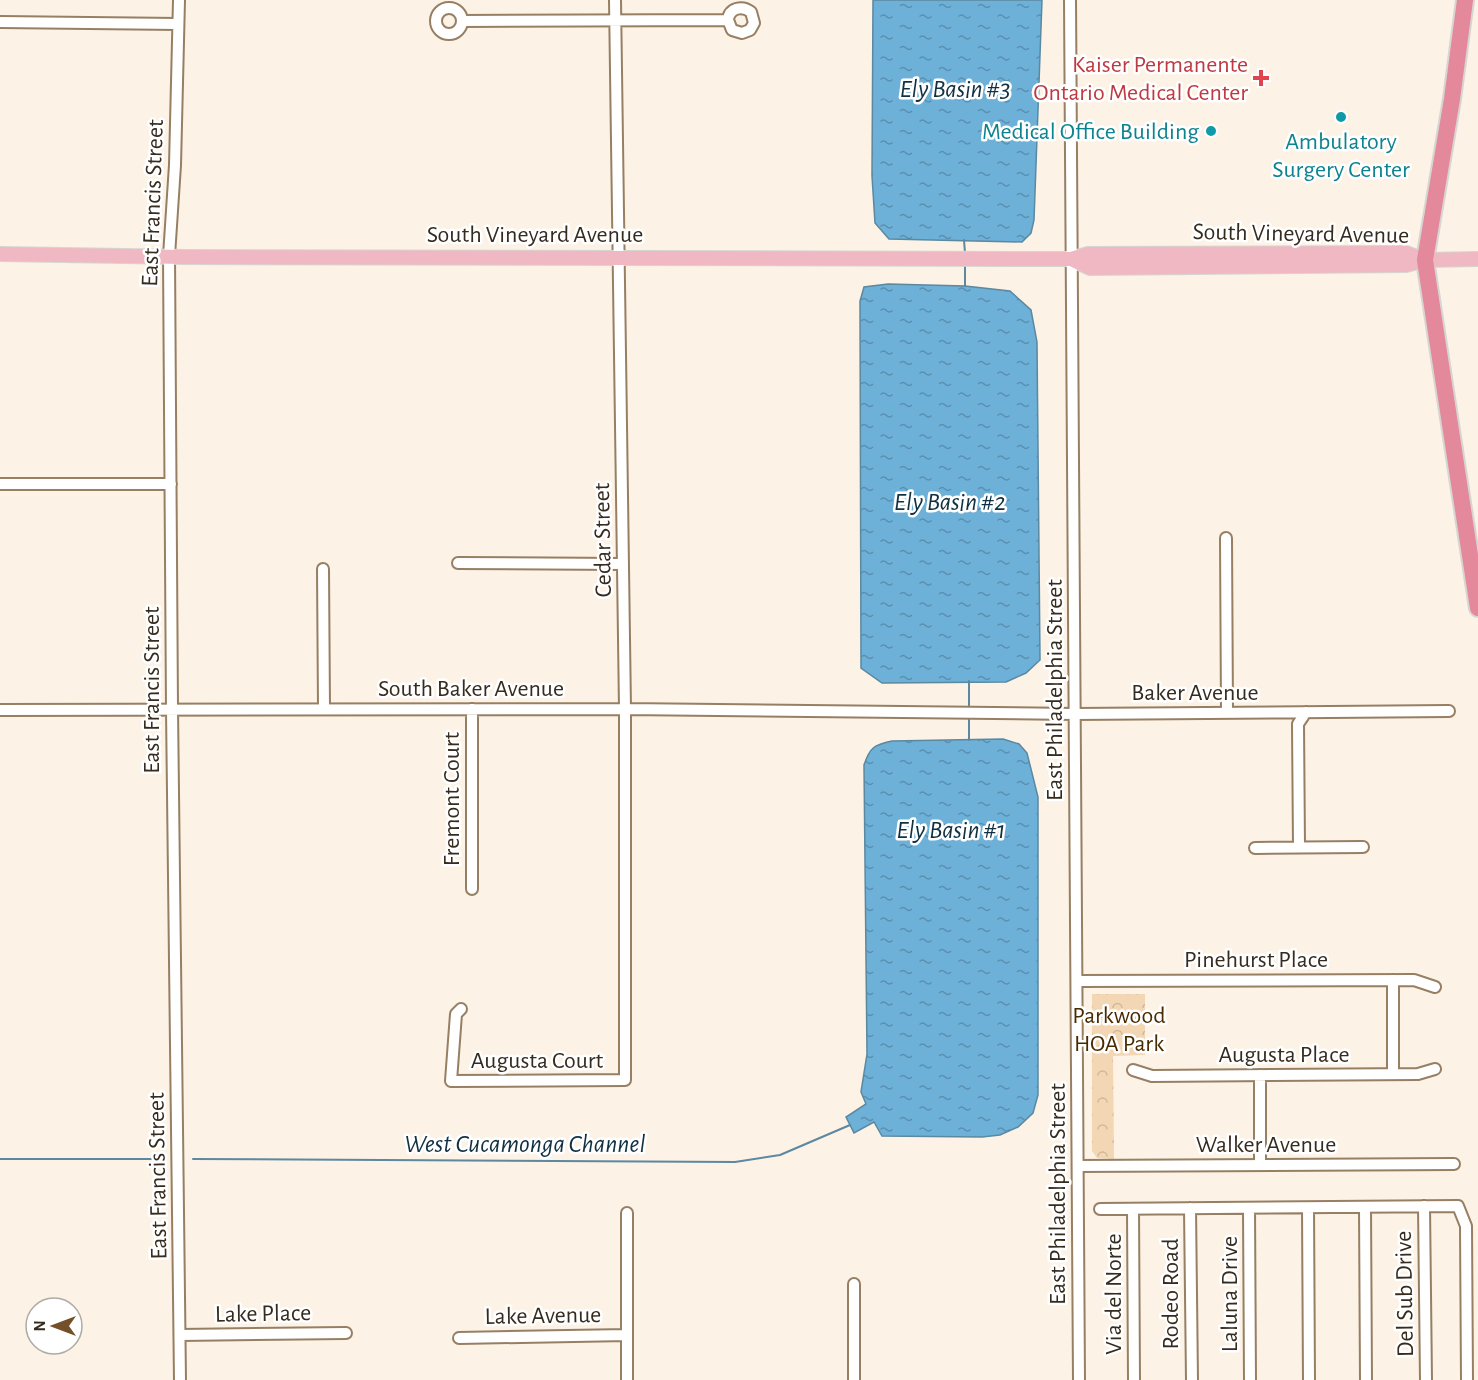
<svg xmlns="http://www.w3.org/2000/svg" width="1478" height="1380" font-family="'Alegreya Sans',sans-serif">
<defs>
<pattern id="forest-crowns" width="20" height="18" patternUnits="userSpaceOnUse" patternTransform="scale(1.5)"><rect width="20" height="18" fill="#f3d6b4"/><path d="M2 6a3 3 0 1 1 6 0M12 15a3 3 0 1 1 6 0" fill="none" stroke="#d1b89a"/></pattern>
<pattern id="water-ripples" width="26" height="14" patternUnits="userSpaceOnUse" patternTransform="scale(1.5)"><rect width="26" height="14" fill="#6db0d8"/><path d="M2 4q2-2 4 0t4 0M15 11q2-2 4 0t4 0" fill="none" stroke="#5a8faf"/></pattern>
</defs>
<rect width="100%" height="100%" fill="#fcf2e5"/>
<!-- forest -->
<path fill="url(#forest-crowns)" d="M 1092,994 L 1145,994 L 1145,1055 L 1113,1056 L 1114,1159 L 1097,1158 L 1092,1151 Z"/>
<!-- water -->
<path fill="url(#water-ripples)" stroke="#5c88a0" stroke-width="1.5" d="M 873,0 L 1042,0 L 1034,220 L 1031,233 L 1022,242 L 889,239 L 875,223 L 872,176 Z
M 888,284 L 965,286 L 1010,291 L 1031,310 L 1037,342 L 1040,660 L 1026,673 L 1006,682 L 882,683 L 861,668 L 860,301 L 864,287 Z
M 1003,739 L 1019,744 L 1027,753 L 1038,797 L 1038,1095 L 1033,1113 L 1018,1127 L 1000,1135 L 982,1137 L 882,1136 L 874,1122 L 854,1133 L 846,1117 L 866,1104 L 861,1092 L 867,1054 L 864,765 C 870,747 874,745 892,741 Z"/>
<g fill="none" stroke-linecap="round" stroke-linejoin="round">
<!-- stream -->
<path stroke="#5c88a0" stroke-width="2" d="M 964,240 L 965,253
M 965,265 L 965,286
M 969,681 L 969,710
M 969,716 L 969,740
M 0,1159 L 161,1159
M 193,1159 L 735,1162 L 780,1155 L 850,1125"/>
<!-- minor casing -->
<g stroke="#977f63" stroke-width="14">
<path id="minor" d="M 179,0 L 175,165 L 169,256 L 172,709 L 180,1380
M 1070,0 L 1079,1380
M436 21a13 13 0 1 1 26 0a13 13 0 1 1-26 0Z
M 462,21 L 728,20 L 732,30 L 742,33 L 750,30 L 754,23 L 751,12 C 742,5 729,8 728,20
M 0,22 L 178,24
M 0,484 L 171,484
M 1226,538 L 1227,713
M 458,563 L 623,564
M 323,569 L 324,709
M 0,710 L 625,709 L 1075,714 L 1449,711
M 1299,847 L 1298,724 L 1306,712
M 1255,848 L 1363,847
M 472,889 L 472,709
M 1393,980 L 1393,1074
M 1077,981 L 1414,980 L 1435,987
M 461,1009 L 456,1014 L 451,1081 L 625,1080 L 625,709 L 615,0
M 1133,1070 L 1152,1076 L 1418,1074 L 1435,1069
M 1260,1075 L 1260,1165
M 1078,1166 L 1454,1164
M 1424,1206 L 1426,1380
M 1365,1207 L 1366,1380
M 1190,1208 L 1192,1380
M 1249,1208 L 1250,1380
M 1308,1208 L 1309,1380
M 1100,1209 L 1458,1206 L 1466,1226 L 1467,1380
M 1133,1209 L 1134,1380
M 627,1213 L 627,1380
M 854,1284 L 854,1380
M 180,1335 L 346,1333
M 459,1338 L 627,1335"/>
</g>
<!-- major casing -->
<g stroke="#d7d5d2" stroke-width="16">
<path id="major" d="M 0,254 L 185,257 L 1071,259 L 1088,254 L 1406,253 L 1425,260
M 1071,259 L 1090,268 L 1406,265 L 1425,260 L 1478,259"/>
</g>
<!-- highway casing -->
<g stroke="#d7d5d2" stroke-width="20">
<path id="highway" d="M 1465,0 L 1452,99 L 1425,260 L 1478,608"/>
</g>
<!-- minor -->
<use href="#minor" stroke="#fff" stroke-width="10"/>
<!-- major -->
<use href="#major" stroke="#efb8c3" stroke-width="14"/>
<!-- highway -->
<use href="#highway" stroke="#e4889b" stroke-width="16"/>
</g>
<!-- markers -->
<path fill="#e0444e" stroke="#fff" stroke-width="2" d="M1258 69h6v6h6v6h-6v6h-6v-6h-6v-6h6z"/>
<g fill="#0f9aa8" stroke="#fff" stroke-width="2">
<circle cx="1341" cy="117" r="6"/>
<circle cx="1211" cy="131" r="6"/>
</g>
<g text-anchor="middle" stroke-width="5" stroke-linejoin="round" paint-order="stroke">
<!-- health labels -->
<g font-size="24" fill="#be3a42" stroke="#fff" text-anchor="end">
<text x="1248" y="72">Kaiser Permanente<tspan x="1248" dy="28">Ontario Medical Center</tspan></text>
</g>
<!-- culture labels -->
<g font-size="24" fill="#0d838f" stroke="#fff" text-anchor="end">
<text x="1199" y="139">Medical Office Building</text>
<text x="1341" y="149" text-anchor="middle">Ambulatory<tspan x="1341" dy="28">Surgery Center</tspan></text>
</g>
<!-- street labels -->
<g font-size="24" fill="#352b1f" stroke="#fff">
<text transform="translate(152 203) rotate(-88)" y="8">East Francis Street</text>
<text transform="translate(1301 233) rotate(1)" y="8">South Vineyard Avenue</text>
<text x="535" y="242">South Vineyard Avenue</text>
<text transform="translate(602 540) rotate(-91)" y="8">Cedar Street</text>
<text x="471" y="696">South Baker Avenue</text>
<text transform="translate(151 690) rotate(-90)" y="8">East Francis Street</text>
<text transform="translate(1054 690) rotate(-90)" y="8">East Philadelphia Street</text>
<text x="1195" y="700">Baker Avenue</text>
<text transform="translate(451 799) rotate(-90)" y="8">Fremont Court</text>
<text x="1256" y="967">Pinehurst Place</text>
<text x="1284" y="1062">Augusta Place</text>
<text x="537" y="1068">Augusta Court</text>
<text x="1266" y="1152">Walker Avenue</text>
<text transform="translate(157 1176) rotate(-91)" y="8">East Francis Street</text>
<text transform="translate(1057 1194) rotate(-90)" y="8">East Philadelphia Street</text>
<text transform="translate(1113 1294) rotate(-90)" y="8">Via del Norte</text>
<text transform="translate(1170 1294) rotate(-90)" y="8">Rodeo Road</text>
<text transform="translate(1229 1294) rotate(-90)" y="8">Laluna Drive</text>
<text transform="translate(1404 1294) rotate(-91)" y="8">Del Sub Drive</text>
<text transform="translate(263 1313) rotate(-1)" y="8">Lake Place</text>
<text transform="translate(543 1315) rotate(-1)" y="8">Lake Avenue</text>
</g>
<!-- park labels -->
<g font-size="24" fill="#492b00" stroke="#fff">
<text x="1119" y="1023">Parkwood<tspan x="1119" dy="28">HOA Park</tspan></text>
</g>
<!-- water labels -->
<g font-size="26" font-style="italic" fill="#113041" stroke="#fff">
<text x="955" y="97">Ely Basin #3</text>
<text x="950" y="510">Ely Basin #2</text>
<text x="951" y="838">Ely Basin #1</text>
<text x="525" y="1152">West Cucamonga Channel</text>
</g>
</g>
<!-- north arrow -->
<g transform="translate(54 1326) rotate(270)"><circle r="28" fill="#ffffff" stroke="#aeaaa5" stroke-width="1.5"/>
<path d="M0-4.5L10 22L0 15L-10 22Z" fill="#735029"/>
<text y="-9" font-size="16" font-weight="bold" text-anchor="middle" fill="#352b1f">N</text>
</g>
</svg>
